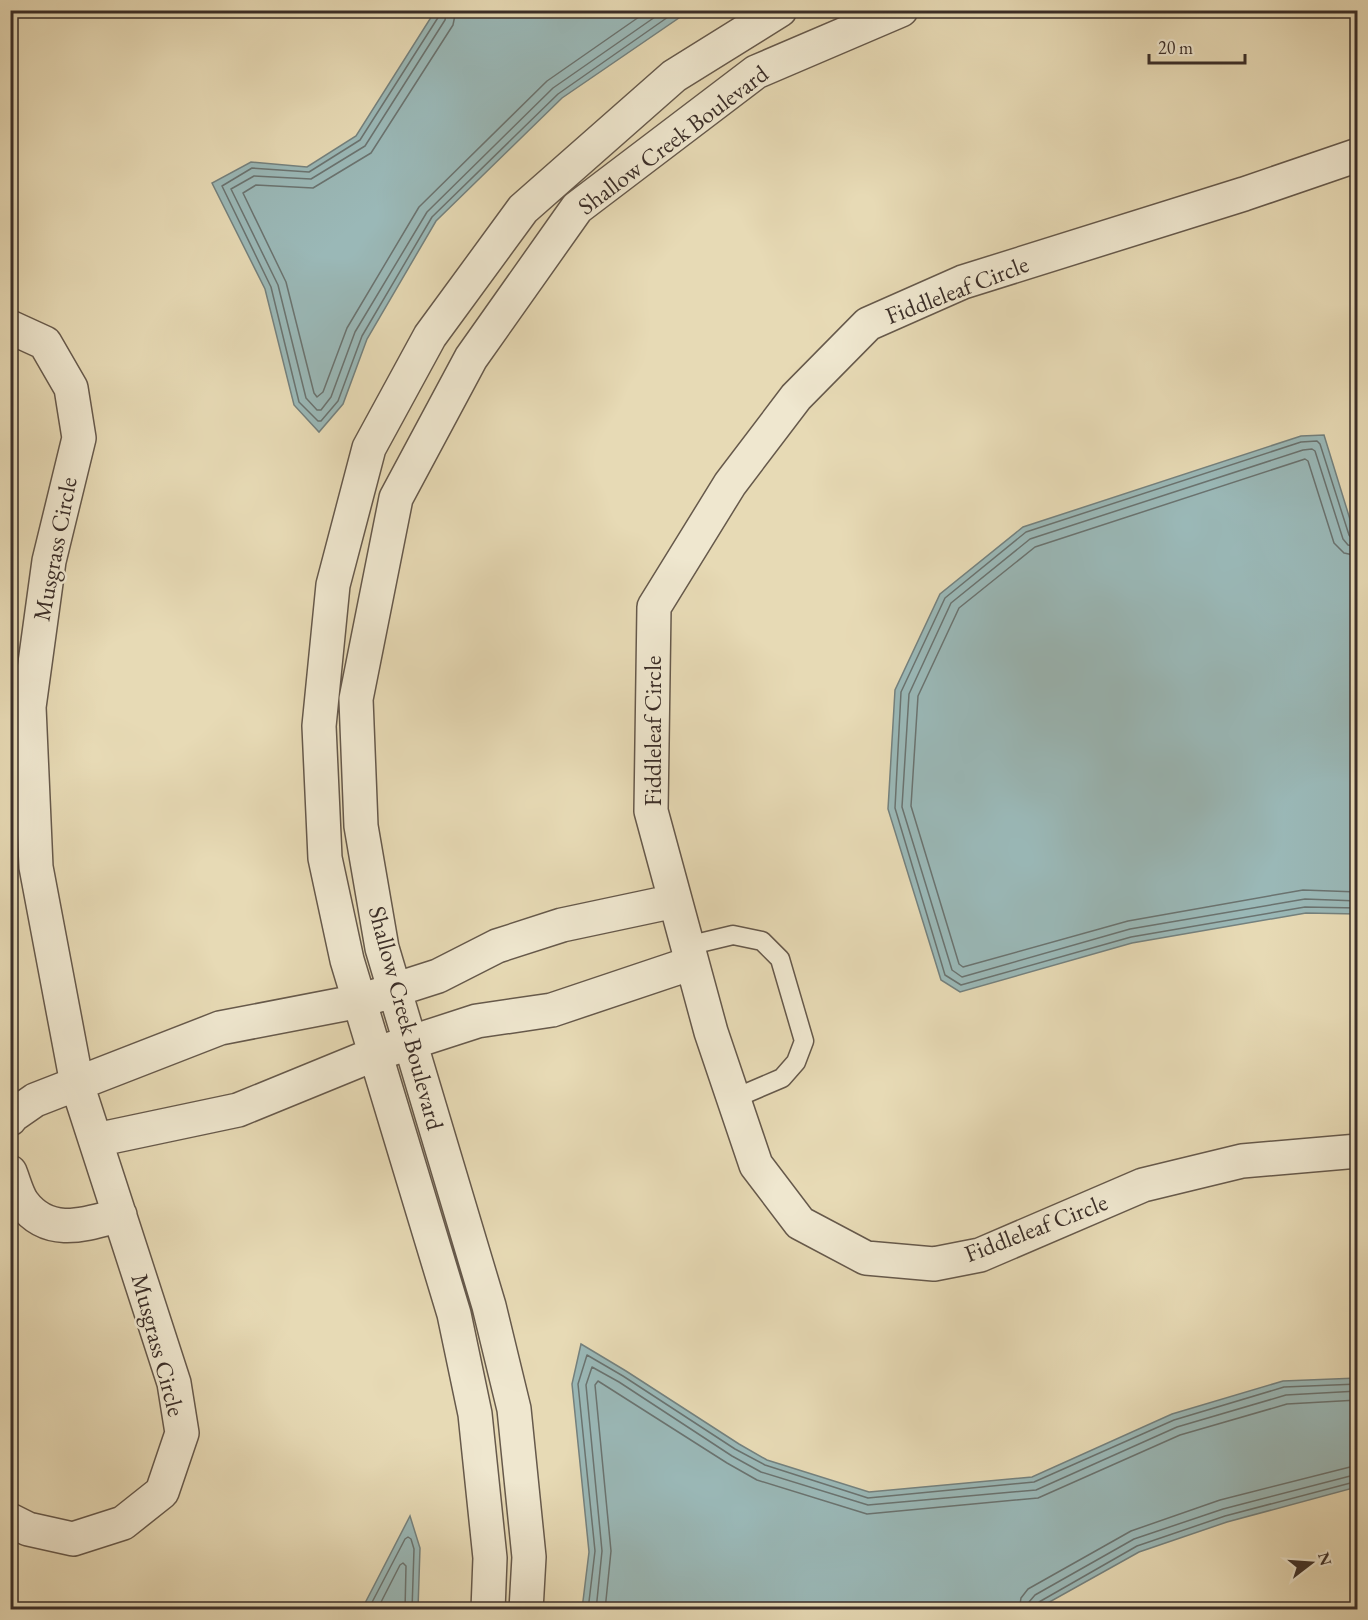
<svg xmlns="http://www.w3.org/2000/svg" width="1368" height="1620" font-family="'EB Garamond',serif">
<rect width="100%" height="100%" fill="#e7dab5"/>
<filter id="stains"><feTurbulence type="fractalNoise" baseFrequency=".00333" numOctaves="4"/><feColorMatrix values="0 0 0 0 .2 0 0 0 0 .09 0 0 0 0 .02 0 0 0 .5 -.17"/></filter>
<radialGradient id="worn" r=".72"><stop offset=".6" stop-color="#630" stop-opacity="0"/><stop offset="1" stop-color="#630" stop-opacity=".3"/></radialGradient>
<!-- water -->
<path fill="#9ab8b7" stroke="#74817e" stroke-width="1.5" d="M 435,11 L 689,11 L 562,98 L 436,221 L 367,339 L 343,404 L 319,432 L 294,405 L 265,289 L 212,183 L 251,162 L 307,167 L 356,136 Z
M 1324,435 L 1357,542 L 1357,914 L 1306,913 L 1132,943 L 960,992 L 941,980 L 888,809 L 895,690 L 940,594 L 1023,527 L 1301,436 Z
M 581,1344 L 626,1371 L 739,1444 L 767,1460 L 869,1492 L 1032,1477 L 1172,1414 L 1283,1381 L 1357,1378 L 1357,1487 L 1227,1522 L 1139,1552 L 1037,1609 L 582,1609 L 589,1552 L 572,1384 Z
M 410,1516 L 420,1548 L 418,1609 L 362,1609 Z"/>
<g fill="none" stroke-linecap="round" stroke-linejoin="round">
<!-- shore -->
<path stroke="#6a7370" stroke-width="1.5" d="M 440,10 L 439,16 L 360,140 L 309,172 L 252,168 L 222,186 L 271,287 L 299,402 L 318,421 L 321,421 L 338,401 L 362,336 L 432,217 L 558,94 L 678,10
M 447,10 L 445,20 L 365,146 L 311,179 L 254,176 L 231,189 L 278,285 L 306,398 L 317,410 L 321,410 L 331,397 L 355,332 L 427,212 L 553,88 L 665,10
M 456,10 L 453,25 L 371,153 L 313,188 L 256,185 L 243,193 L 286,282 L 314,393 L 317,397 L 323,392 L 347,328 L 419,207 L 547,81 L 649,10
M 1358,540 L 1352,539 L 1349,535 L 1320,444 L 1317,441 L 1301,442 L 1026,532 L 945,598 L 901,692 L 895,808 L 945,975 L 961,985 L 1131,937 L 1305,907 L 1358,908
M 1358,547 L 1348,545 L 1343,539 L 1315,451 L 1312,449 L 1303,450 L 1030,539 L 951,603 L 909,694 L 902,807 L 952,970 L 962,977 L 1130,929 L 1305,899 L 1358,901
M 1358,556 L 1344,553 L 1334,543 L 1308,461 L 1305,459 L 1035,547 L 959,608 L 918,696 L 911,806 L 959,964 L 963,967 L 1128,921 L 1303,890 L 1358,892
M 368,1610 L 405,1539 L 408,1537 L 411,1539 L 414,1549 L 412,1610
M 377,1610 L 400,1565 L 403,1563 L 406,1566 L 405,1610
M 588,1610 L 595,1551 L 578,1384 L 587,1355 L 623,1376 L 735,1449 L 765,1465 L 868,1498 L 1034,1482 L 1174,1420 L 1284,1387 L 1358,1384
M 596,1610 L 602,1551 L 586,1385 L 592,1367 L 619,1382 L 732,1456 L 761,1472 L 868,1505 L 1036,1490 L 1177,1427 L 1286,1395 L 1358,1391
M 605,1610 L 611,1551 L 595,1385 L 598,1381 L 727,1463 L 757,1480 L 867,1514 L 1038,1498 L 1180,1435 L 1287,1404 L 1358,1400
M 1019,1610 L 1021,1598 L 1028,1589 L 1131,1531 L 1220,1500 L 1358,1465
M 1028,1610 L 1029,1602 L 1035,1595 L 1134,1539 L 1223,1509 L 1358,1474
M 1035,1610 L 1039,1602 L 1137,1546 L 1225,1516 L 1358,1481"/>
<!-- service casing -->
<g stroke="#66594b" stroke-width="21">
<path id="service" d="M 687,946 L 733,935 L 762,941 L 780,959 L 804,1041 L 796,1062 L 782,1078 L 733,1099"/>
</g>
<!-- minor casing -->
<g stroke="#66594b" stroke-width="36">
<path id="minor" d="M 1358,155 L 1244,194 L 963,282 L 868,324 L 796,397 L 730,484 L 654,607 L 651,811 L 711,1032 L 756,1165 L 800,1223 L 866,1258 L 934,1264 L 980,1255 L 1143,1185 L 1242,1161 L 1358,1151
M 10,327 L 45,343 L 71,388 L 79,438 L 49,561 L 29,707 L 36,867 L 77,1084 L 174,1383 L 182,1433 L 162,1492 L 123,1523 L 73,1539 L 28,1529 L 10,1520
M 10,1119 L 12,1116 L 35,1100 L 220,1028 L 360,1001 L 438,976 L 497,946 L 562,925 L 675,901
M 96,1140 L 238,1110 L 375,1054 L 477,1021 L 552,1010 L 692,963
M 10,1172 C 14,1182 17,1195 23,1203 C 49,1238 86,1224 120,1215
M 488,1610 L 490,1558 L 475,1414 L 454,1314 L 347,960 L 325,858 L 319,726 L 333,585 L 369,448 L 430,336 L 523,209 L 674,76 L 780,10
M 526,1610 L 529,1557 L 514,1409 L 489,1306 L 382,948 L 361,826 L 356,699 L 396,498 L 471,358 L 577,208 L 756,72 L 901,10"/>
</g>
<!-- service -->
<use href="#service" stroke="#efe7cf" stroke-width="18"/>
<!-- minor -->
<use href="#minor" stroke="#efe7cf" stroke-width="33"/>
</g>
<g text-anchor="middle" stroke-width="5" stroke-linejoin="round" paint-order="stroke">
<!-- street labels -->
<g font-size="24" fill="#3b2e28" stroke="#efe7cf">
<text transform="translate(673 140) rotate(-37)" y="8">Shallow Creek Boulevard</text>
<text transform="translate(957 290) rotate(-21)" y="8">Fiddleleaf Circle</text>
<text transform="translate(55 549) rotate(-79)" y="8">Musgrass Circle</text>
<text transform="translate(653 731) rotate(-90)" y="8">Fiddleleaf Circle</text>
<text transform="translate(406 1018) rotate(75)" y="8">Shallow Creek Boulevard</text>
<text transform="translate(1036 1228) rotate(-21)" y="8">Fiddleleaf Circle</text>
<text transform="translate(158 1345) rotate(75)" y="8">Musgrass Circle</text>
</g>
</g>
<!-- margin -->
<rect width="1368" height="1620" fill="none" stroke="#e7dab5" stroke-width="36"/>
<rect x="12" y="12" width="1344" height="1596" fill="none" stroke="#3b2e28" stroke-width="3"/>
<rect x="18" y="18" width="1332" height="1584" fill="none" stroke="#3b2e28" stroke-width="1.5"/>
<!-- north arrow -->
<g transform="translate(1311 1563) rotate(73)" stroke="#efe7cf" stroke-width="4.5" paint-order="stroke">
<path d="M0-4.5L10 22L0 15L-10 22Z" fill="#3b2e28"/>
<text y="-9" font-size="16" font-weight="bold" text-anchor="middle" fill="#3b2e28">N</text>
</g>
<!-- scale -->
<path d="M1149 54v9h96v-9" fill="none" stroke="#3b2e28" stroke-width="3"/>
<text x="1158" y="54" font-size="18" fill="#3b2e28" stroke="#efe7cf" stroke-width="4.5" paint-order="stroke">20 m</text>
<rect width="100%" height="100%" filter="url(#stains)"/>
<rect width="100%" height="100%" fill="url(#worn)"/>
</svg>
